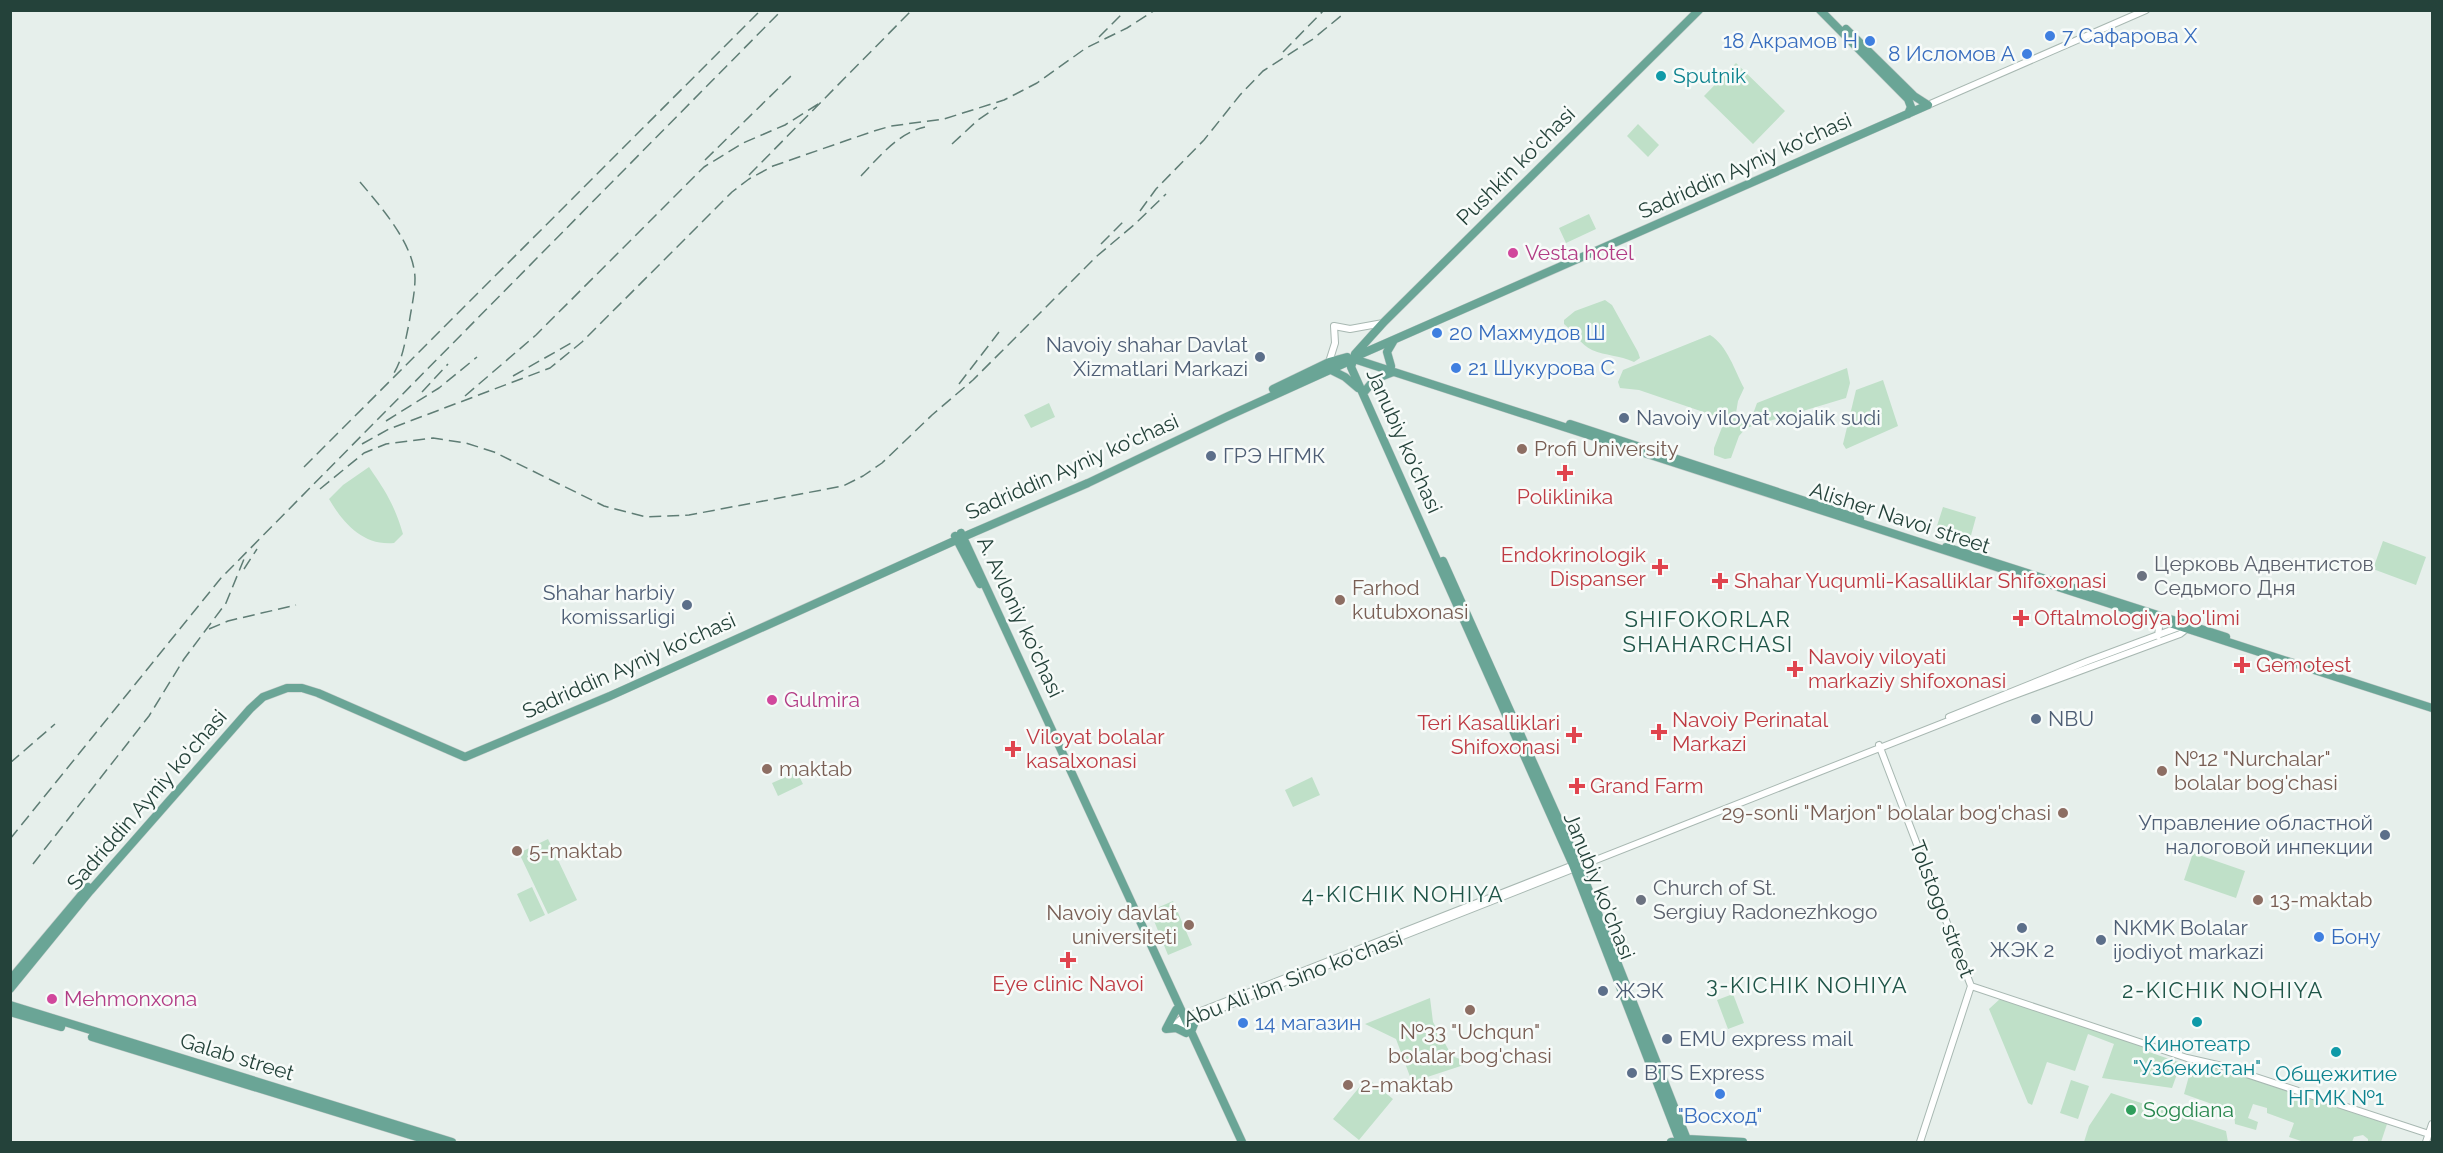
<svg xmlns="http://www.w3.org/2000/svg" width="2443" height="1153" font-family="Raleway,sans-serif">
<rect width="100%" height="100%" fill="#e6efeb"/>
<!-- green -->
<path fill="#bfe0c8" d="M 1736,63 L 1785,111 L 1753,144 L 1704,96 Z
M 1638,124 L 1659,145 L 1648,157 L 1627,136 Z
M 1589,214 L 1596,229 L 1566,243 L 1559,228 Z
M 1605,300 L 1612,305 L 1638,352 L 1640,358 L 1634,362 C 1619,355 1606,356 1592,350 C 1581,345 1574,332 1564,324 L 1564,320 L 1575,311 Z
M 1710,335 C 1727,345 1735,371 1744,388 L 1738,401 L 1736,413 L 1750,416 L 1753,414 L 1757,403 L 1847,368 L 1850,383 L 1846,398 L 1746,428 L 1739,436 L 1731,458 L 1725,459 L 1714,455 L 1714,448 L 1724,422 L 1718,417 L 1639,390 L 1620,388 L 1618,382 L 1623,370 Z
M 1883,380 L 1898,426 L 1846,449 L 1843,444 L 1856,390 Z
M 1049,403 L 1055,417 L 1031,428 L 1024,415 Z
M 369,467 C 386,492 394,504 403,534 L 394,543 C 363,546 343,523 329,499 L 343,485 Z
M 1943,507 L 1976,517 L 1970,539 L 1936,529 Z
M 2383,541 L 2426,557 L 2416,585 L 2373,569 Z
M 797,772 L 803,784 L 778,796 L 772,783 Z
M 1312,777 L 1320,795 L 1293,807 L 1285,790 Z
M 548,839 L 577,900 L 548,914 L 519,853 Z
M 2193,853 L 2245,871 L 2236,898 L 2184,880 Z
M 532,887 L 545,915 L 530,922 L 517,894 Z
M 1173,901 L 1192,945 L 1168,955 L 1150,911 Z
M 1733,994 L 1744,1023 L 1728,1029 L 1717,1000 Z
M 1430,998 L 1433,1022 L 1452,1056 L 1470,1063 L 1412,1082 L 1396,1039 L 1365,1024 Z
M 2001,998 L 2145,1044 L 2146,1051 L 2181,1063 L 2172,1088 L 2102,1078 L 2114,1044 L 2088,1034 L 2075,1071 L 2047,1062 L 2032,1105 L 2028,1103 L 1989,1009 Z
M 2192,1065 L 2202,1068 L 2210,1065 L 2387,1124 L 2381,1142 L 2368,1142 L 2368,1139 L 2363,1135 L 2354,1137 L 2352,1142 L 2304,1142 L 2289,1137 L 2294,1123 L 2267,1113 L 2267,1108 L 2253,1104 L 2248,1118 L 2258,1122 L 2256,1130 L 2235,1124 L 2234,1112 L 2184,1094 Z
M 1367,1078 L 1393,1099 L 1359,1140 L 1333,1119 Z
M 2071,1080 L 2089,1086 L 2078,1119 L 2060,1113 Z
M 2111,1093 L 2226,1131 L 2228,1142 L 2084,1142 L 2089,1126 Z"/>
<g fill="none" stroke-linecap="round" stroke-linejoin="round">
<!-- minor casing -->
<g stroke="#a8b8b2" stroke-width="8">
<path id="minor" d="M 1928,105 L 2146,10
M 1329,362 L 1335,343 L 1334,326 L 1350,329 L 1383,323
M 2156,620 L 2159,627 L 2158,636
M 1949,717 L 2088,661 L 2182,626
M 1879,745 L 1971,986 L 1920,1142
M 1971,986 L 2187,1058 L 2222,1066 L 2429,1134
M 1174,1026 L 1183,1025 L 1258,993 L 1692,822 L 2004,699 L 2180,634 L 2189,627
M 1174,1026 L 1180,1020 L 1196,1013 L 1576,864
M 2426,1142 L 2432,1124"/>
</g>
<!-- major casing -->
<g stroke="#c2cac8" stroke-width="9">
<path id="major" d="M 1820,10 L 1908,99 L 1911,107 L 1908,114
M 1846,29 L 1914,96 L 1928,105
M 1359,355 L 1928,105
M 1391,366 L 1387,352 L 1394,340
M 1329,369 L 1345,377 L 1358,388
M 1273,389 L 1329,362 L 1347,357
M 1365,391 L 1375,379 L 1393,372
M 1570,424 L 1860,519
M 961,533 L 1242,1142
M 955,536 L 980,584
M 1946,547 L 2226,637
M 1443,561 L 1578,863 L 1688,1142
M 10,980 L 88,887
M 10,989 L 90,891 L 250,709 L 263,697 L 287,688 L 302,688 L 318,693 L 465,757 L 610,696 L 963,537 L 1088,483 L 1226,417 L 1354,359 L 2432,708
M 10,1005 L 452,1142
M 1176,1010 L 1166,1029 L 1176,1028 L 1186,1033
M 10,1012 L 61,1027
M 1191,1032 L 1196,1019
M 92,1037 L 433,1142
M 1671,1142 L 1687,1139 L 1743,1142
M 1680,1142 L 1573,865 L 1351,367 L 1355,354 L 1383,323 L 1699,10"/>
</g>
<!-- minor -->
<use href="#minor" stroke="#fff" stroke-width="6"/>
<!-- major -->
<use href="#major" stroke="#6aa596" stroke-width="8"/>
<!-- rail -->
<path stroke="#5f7d75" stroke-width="1.5" stroke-dasharray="12 6" stroke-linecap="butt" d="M 1099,37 L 1126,10
M 1283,52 L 1324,10
M 952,144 L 978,120 L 997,107
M 705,160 L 793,74
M 749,175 L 912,10
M 861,176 C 879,157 898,133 925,127
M 360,182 C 381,207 414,244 415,278 C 415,294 411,309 409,324 C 405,341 403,358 394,373
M 1140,211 L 1156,189 L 1204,140 L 1240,95 L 1263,71 L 1313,39 L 1342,15
M 1101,244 L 1123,222
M 513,376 L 573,342
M 959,384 L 999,332
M 422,392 L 448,364
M 465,396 L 536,335 L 704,167 L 743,143 L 785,125 L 823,101
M 386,421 L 439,388 L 477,357
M 362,444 L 389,429 L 550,368 L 582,342 L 732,192 L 749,179 L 773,166 L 871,132 L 891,126 L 944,119 L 1004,100 L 1037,83 L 1086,48 L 1127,28 L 1155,10
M 304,467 L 761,10
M 320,489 L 364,453 L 386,444 L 433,438 L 466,443 L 494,452 L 604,506 L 646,517 L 689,515 L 843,486 L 863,476 L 882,463 L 932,415 L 973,380 L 1097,256 L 1135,224 L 1166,194
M 244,569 L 257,549
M 209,629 L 228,621 L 296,605
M 10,763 L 55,724
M 10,839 L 221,578 L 782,10
M 33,864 L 149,716 L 184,659 L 226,603 L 244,559"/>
</g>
<!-- markers -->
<g fill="#3f7fe0" stroke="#f7fbf9" stroke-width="2">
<circle cx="2050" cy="36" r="6"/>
<circle cx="1870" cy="41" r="6"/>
<circle cx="2027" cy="54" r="6"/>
<circle cx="1437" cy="333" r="6"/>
<circle cx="1456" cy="368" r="6"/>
<circle cx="2319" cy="937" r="6"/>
<circle cx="1243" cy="1023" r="6"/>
<circle cx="1720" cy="1094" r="6"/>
</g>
<g fill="#0f9aa8" stroke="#f7fbf9" stroke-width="2">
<circle cx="1661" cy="76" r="6"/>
<circle cx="2197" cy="1022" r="6"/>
<circle cx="2336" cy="1052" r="6"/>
</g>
<g fill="#d1479c" stroke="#f7fbf9" stroke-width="2">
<circle cx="1513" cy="253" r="6"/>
<circle cx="772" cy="700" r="6"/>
<circle cx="52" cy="999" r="6"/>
</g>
<g fill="#5c6f8a" stroke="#f7fbf9" stroke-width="2">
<circle cx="1260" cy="357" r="6"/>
<circle cx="1624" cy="418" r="6"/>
<circle cx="1211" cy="456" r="6"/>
<circle cx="687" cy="605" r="6"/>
<circle cx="2036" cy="719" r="6"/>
<circle cx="2385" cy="835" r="6"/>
<circle cx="2022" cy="928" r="6"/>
<circle cx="2101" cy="940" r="6"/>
<circle cx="1603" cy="991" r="6"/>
<circle cx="1667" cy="1039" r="6"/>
<circle cx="1632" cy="1073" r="6"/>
</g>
<g fill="#8d6e63" stroke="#f7fbf9" stroke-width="2">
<circle cx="1522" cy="449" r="6"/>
<circle cx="1340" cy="600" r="6"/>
<circle cx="767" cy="769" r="6"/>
<circle cx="2162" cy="771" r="6"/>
<circle cx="2063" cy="813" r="6"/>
<circle cx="517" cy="851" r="6"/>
<circle cx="2258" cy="900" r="6"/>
<circle cx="1189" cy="925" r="6"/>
<circle cx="1470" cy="1010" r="6"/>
<circle cx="1348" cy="1085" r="6"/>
</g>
<g fill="#e0444e" stroke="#f7fbf9" stroke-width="2">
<path d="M1562 464h6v6h6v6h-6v6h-6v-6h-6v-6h6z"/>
<path d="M1657 558h6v6h6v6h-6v6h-6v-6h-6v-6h6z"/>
<path d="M1717 572h6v6h6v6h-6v6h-6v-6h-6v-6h6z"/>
<path d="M2018 609h6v6h6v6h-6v6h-6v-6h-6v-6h6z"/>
<path d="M2239 656h6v6h6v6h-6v6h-6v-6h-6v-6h6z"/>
<path d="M1792 660h6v6h6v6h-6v6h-6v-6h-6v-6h6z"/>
<path d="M1656 723h6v6h6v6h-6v6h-6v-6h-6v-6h6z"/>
<path d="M1571 726h6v6h6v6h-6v6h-6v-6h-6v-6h6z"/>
<path d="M1010 740h6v6h6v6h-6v6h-6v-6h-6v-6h6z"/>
<path d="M1574 777h6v6h6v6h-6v6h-6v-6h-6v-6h6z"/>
<path d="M1065 951h6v6h6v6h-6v6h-6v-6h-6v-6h6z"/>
</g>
<g fill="#6b7280" stroke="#f7fbf9" stroke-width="2">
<circle cx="2142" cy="576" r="6"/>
<circle cx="1641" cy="900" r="6"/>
</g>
<circle fill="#2e9e5b" stroke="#f7fbf9" stroke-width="2" cx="2131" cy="1110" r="6"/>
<g text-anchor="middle" stroke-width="5" stroke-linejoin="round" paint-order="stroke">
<!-- shop labels -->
<g font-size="21" fill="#366cbe" stroke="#f7fbf9" text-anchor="start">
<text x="2062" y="43">7 Сафарова Х</text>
<text x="1858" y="48" text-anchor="end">18 Акрамов Н</text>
<text x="2015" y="61" text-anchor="end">8 Исломов А</text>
<text x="1449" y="340">20 Махмудов Ш</text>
<text x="1468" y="375">21 Шукурова С</text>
<text x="2331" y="944">Бону</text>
<text x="1255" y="1030">14 магазин</text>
<text x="1720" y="1123" text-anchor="middle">"Восход"</text>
</g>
<!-- culture labels -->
<g font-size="21" fill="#0d838f" stroke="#f7fbf9">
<text x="1673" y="83" text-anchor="start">Sputnik</text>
<text x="2197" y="1051">Кинотеатр<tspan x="2197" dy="24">"Узбекистан"</tspan></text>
<text x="2336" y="1081">Общежитие<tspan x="2336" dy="24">НГМК №1</tspan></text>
</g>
<!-- street labels -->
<g font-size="21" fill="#24423a" stroke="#f7fbf9">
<text transform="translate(1516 166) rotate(-45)" y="7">Pushkin ko'chasi</text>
<text transform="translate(1745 166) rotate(-24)" y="7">Sadriddin Ayniy ko'chasi</text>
<text transform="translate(1404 441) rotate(66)" y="7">Janubiy ko'chasi</text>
<text transform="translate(1072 467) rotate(-24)" y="7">Sadriddin Ayniy ko'chasi</text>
<text transform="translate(1900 518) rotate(18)" y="7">Alisher Navoi street</text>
<text transform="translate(1020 617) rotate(65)" y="7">A. Avloniy ko'chasi</text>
<text transform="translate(629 666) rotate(-24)" y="7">Sadriddin Ayniy ko'chasi</text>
<text transform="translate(147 800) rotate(-49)" y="7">Sadriddin Ayniy ko'chasi</text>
<text transform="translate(1599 886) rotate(68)" y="7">Janubiy ko'chasi</text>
<text transform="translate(1942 909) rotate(69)" y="7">Tolstogo street</text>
<text transform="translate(1293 979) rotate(-21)" y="7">Abu Ali ibn Sino ko'chasi</text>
<text transform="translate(237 1057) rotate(17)" y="7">Galab street</text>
</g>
<!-- hotel labels -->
<g font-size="21" fill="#b23c85" stroke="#f7fbf9" text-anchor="start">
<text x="1525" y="260">Vesta hotel</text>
<text x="784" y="707">Gulmira</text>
<text x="64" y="1006">Mehmonxona</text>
</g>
<!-- service labels -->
<g font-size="21" fill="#4e5e75" stroke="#f7fbf9" text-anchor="start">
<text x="1248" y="352" text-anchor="end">Navoiy shahar Davlat<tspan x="1248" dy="24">Xizmatlari Markazi</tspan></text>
<text x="1636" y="425">Navoiy viloyat xojalik sudi</text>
<text x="1223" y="463">ГРЭ НГМК</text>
<text x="675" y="600" text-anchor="end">Shahar harbiy<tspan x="675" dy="24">komissarligi</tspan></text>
<text x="2048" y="726">NBU</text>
<text x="2373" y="830" text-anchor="end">Управление областной<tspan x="2373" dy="24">налоговой инпекции</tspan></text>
<text x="2113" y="935">NKMK Bolalar<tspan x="2113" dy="24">ijodiyot markazi</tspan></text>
<text x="2022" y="957" text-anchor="middle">ЖЭК 2</text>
<text x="1615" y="998">ЖЭК</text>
<text x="1679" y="1046">EMU express mail</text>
<text x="1644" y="1080">BTS Express</text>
</g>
<!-- education labels -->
<g font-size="21" fill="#785e54" stroke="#f7fbf9" text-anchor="start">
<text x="1534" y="456">Profi University</text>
<text x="1352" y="595">Farhod<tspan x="1352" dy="24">kutubxonasi</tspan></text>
<text x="2174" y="766">№12 "Nurchalar"<tspan x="2174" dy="24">bolalar bog'chasi</tspan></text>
<text x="779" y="776">maktab</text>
<text x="2051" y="820" text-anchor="end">29-sonli "Marjon" bolalar bog'chasi</text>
<text x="529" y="858">5-maktab</text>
<text x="2270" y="907">13-maktab</text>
<text x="1177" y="920" text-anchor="end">Navoiy davlat<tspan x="1177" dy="24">universiteti</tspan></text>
<text x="1470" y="1039" text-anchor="middle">№33 "Uchqun"<tspan x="1470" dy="24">bolalar bog'chasi</tspan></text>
<text x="1360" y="1092">2-maktab</text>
</g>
<!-- health labels -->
<g font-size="21" fill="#be3a42" stroke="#f7fbf9" text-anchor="start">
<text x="1565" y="504" text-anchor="middle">Poliklinika</text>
<text x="1646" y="562" text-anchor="end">Endokrinologik<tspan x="1646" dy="24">Dispanser</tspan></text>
<text x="1734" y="588">Shahar Yuqumli-Kasalliklar Shifoxonasi</text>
<text x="2034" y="625">Oftalmologiya bo'limi</text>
<text x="1808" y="664">Navoiy viloyati<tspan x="1808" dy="24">markaziy shifoxonasi</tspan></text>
<text x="2256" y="672">Gemotest</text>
<text x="1672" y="727">Navoiy Perinatal<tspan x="1672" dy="24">Markazi</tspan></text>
<text x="1560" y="730" text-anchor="end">Teri Kasalliklari<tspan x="1560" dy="24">Shifoxonasi</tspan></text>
<text x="1026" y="744">Viloyat bolalar<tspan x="1026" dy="24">kasalxonasi</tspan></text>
<text x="1590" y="793">Grand Farm</text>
<text x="1068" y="991" text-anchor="middle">Eye clinic Navoi</text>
</g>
<!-- worship labels -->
<g font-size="21" fill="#5b616d" stroke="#f7fbf9" text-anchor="start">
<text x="2154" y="571">Церковь Адвентистов<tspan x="2154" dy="24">Седьмого Дня</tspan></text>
<text x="1653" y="895">Church of St.<tspan x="1653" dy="24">Sergiuy Radonezhkogo</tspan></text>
</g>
<!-- leisure labels -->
<g font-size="21" fill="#27864d" stroke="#f7fbf9" text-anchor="start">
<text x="2143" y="1117">Sogdiana</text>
</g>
<!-- neighbourhood labels -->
<g font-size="22" letter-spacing="1.5" fill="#1f5548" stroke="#f7fbf9">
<text x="1708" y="627">SHIFOKORLAR<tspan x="1708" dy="25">SHAHARCHASI</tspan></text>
<text x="1403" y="902">4-KICHIK NOHIYA</text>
<text x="1807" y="993">3-KICHIK NOHIYA</text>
<text x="2223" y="998">2-KICHIK NOHIYA</text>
</g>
</g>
<!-- border -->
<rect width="2443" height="1153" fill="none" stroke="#24423a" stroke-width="24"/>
</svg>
